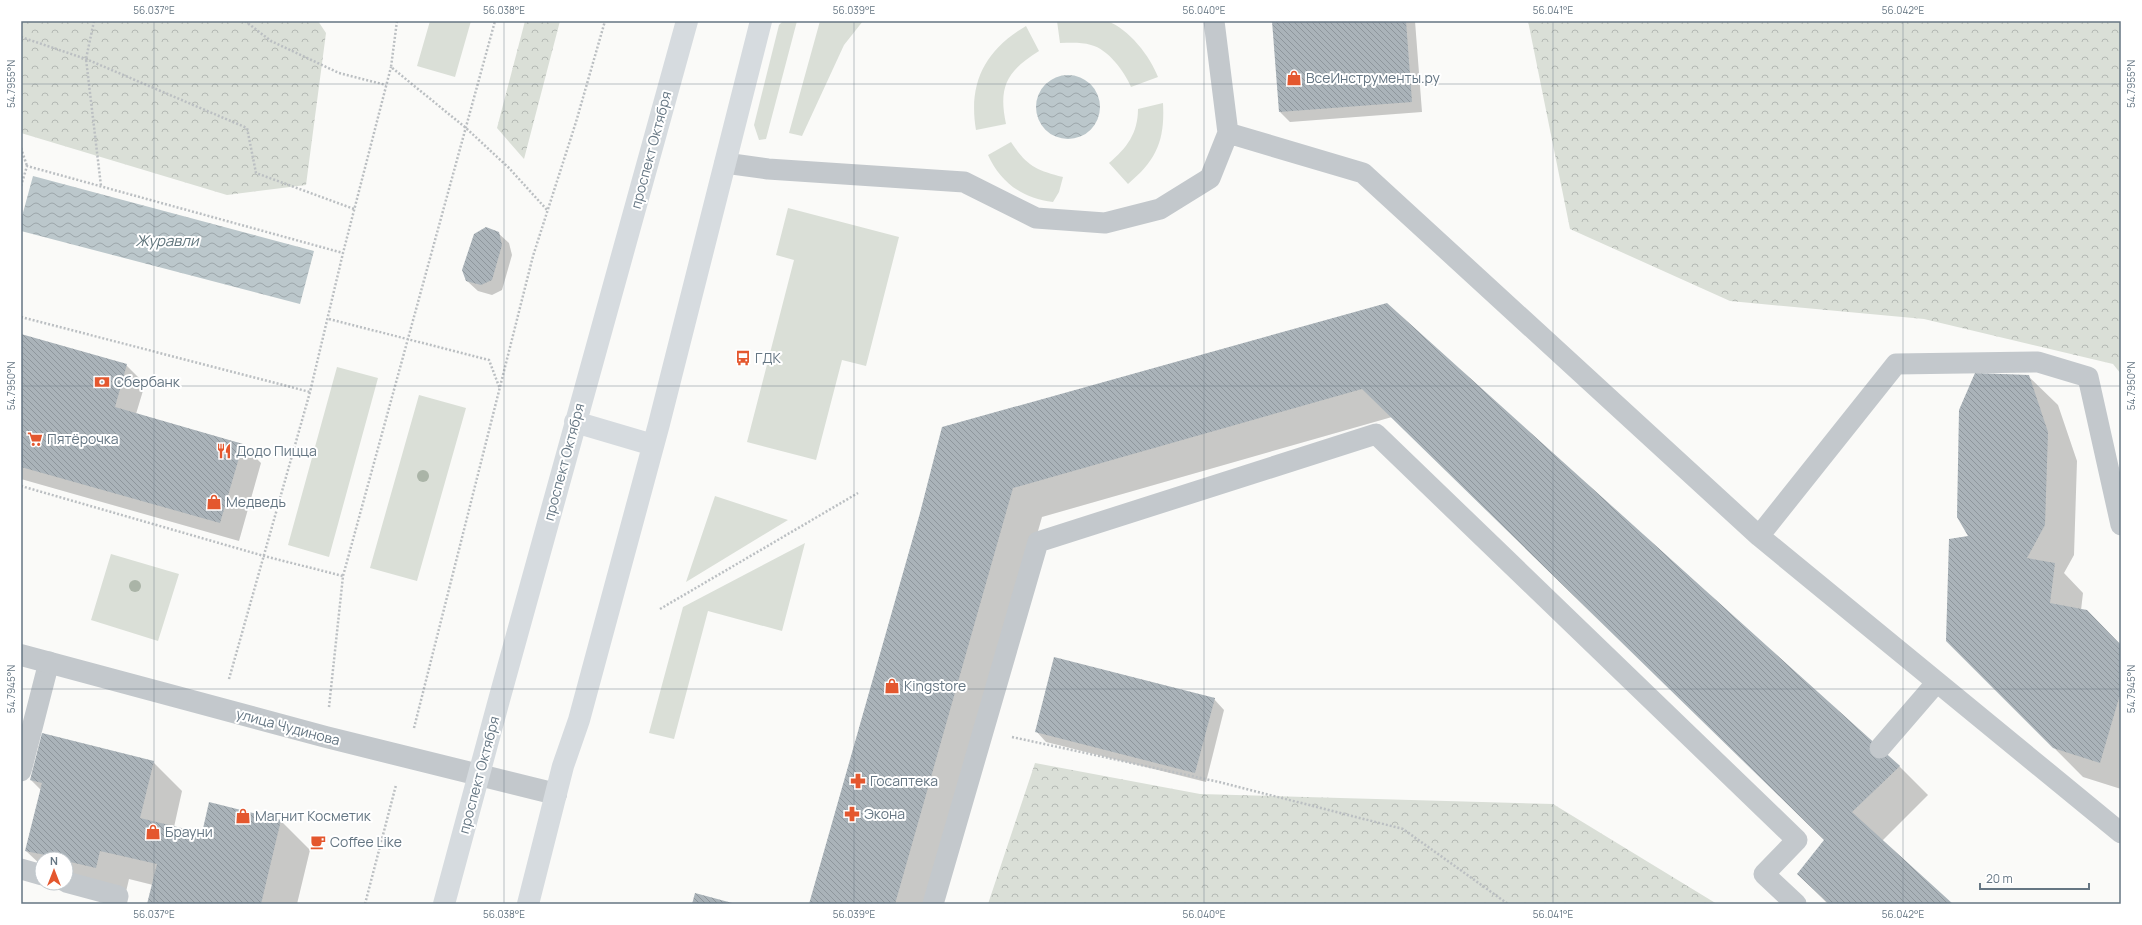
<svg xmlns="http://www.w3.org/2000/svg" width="2142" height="925" font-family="Manrope,sans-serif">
<defs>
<pattern id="forest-crowns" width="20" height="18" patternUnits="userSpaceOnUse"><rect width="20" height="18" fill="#dadfd7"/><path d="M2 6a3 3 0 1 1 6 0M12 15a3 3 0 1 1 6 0" fill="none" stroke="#b4b9b4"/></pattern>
<pattern id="water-waves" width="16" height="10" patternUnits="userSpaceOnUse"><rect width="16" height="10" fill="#bbc7cb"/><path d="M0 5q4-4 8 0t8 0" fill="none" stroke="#9ca6aa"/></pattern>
<pattern id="building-back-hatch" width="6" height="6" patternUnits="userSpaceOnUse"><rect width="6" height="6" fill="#aab3b9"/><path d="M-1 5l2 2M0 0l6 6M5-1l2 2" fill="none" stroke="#8e969c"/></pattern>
</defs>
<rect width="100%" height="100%" fill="#fafaf8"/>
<!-- green -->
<path fill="#dadfd7" d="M 430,21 L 471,21 L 455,77 L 417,66 Z
M 783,21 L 797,21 L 766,139 L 759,140 L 754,125 L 779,25 Z
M 820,21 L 863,21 L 844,45 L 802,136 L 789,133 Z
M 1057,21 C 1068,21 1098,18 1107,21 C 1129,29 1150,56 1158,77 L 1131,87 C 1125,72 1108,49 1091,45 C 1081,42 1070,43 1060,43 Z
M 1026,26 L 1039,51 C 1007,71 998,86 1006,124 L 976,130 C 968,83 985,50 1026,26 Z
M 1163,103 C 1165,140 1157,160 1128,184 L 1109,163 C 1127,148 1138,133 1138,109 Z
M 1011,142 C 1027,166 1036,170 1063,177 L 1059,192 L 1053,202 C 1023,199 1000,182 988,155 Z
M 788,208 L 899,237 L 866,366 L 842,360 L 816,460 L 747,442 L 794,260 L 776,255 Z
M 337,367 L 378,378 L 329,557 L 288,545 Z
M 419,395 L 466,408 L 417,581 L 370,568 Z
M 715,496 L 788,520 L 686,582 Z
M 805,543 L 782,631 L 708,611 L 674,739 L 649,733 L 683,607 Z
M 111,554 L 179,574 L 158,641 L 91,620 Z"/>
<!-- forest -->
<path fill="url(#forest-crowns)" d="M 21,21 L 318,21 L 326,33 L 306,185 L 227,195 L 21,133 Z
M 525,21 L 560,21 L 524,159 L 497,128 Z
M 1528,21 L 2121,21 L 2121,374 L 2113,364 L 1924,319 L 1730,301 L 1570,229 Z
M 1035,763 L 1200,794 L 1553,804 L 1717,904 L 988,904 Z"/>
<!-- water -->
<path fill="url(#water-waves)" d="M1036 107a32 32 0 1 1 64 0a32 32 0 1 1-64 0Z
M 33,176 L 314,251 L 300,304 L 21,231 L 21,220 Z"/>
<!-- shadow -->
<path fill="#0003" d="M 1273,21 L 1415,21 L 1422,112 L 1290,122 L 1280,112 Z
M 498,233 L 509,243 L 512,255 L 502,290 L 492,295 L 478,291 L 467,281 Z
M 1387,304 L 1899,766 L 1928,795 L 1882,841 L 1952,904 L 1828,904 L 1798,874 L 1825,840 L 1392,417 L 1042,517 L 932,904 L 810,904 L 921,514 Z
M 21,335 L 126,365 L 145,384 L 136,414 L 242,444 L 261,463 L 239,541 L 21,479 Z
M 2028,376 L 2058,405 L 2077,461 L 2074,555 L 2064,573 L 2083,593 L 2081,610 L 2121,645 L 2121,789 L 2083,777 L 1947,640 L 1970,537 Z
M 1214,699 L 1224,710 L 1206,782 L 1046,742 L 1036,731 Z
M 153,762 L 182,791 L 174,827 L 202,834 L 210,804 L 281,821 L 310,850 L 297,904 L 148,904 L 153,885 L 129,879 L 125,896 L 66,882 L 66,859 L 42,859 L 42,866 L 26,851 L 41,790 L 31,780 Z"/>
<!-- building -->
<path fill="url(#building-back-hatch)" d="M 1272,21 L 1406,21 L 1412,102 L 1279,112 Z
M 486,227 L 499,232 L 502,245 L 492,280 L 481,285 L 466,281 L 462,270 L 474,234 Z
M 1387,303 L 1900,766 L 1852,812 L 1953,904 L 1829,904 L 1797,874 L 1824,840 L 1362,389 L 1013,488 L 895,904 L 809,904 L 920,513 L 942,427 Z
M 21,334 L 127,364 L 115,407 L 243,444 L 220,523 L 21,467 Z
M 1975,373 L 2029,375 L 2048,432 L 2045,525 L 2027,558 L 2055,563 L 2050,603 L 2087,610 L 2121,645 L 2121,691 L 2100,763 L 2053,748 L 1946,641 L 1949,539 L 1968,536 L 1957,517 L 1959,410 Z
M 1054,657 L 1215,698 L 1195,773 L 1035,732 Z
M 42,733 L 154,761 L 140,818 L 202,833 L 209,802 L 281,820 L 261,904 L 147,904 L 157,864 L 100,851 L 96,868 L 66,861 L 66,859 L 25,851 L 42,783 L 30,780 Z
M 695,893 L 736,904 L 692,904 Z"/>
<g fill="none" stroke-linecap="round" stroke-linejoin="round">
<!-- path -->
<path stroke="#bbbfc2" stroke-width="2.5" stroke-dasharray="2 2" stroke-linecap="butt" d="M 94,21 L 86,59 L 101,186
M 245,21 L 271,41 L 339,73 L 386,85
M 397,21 L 391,67 L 466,128 L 509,168 L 548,211
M 21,37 L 86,59 L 247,128 L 256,173 L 354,209
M 21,148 L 27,166
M 21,186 L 27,166 L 343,253
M 21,317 L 310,392
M 329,319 L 489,360 L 500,389
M 21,486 L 264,556 L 343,576
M 660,609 L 858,493
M 229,679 L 310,392 L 343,253 L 391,67
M 329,707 L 343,576 L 495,21
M 414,728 L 533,256 L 576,122 L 605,21
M 1012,737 L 1219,782 L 1403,829 L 1508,904
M 365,904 L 396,785"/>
<!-- service -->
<path stroke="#c3c8cc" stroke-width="21" d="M 1214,21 L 1228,133
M 725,163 L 768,169 L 964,182 L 1036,218 L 1105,223 L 1160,209 L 1210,178 L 1228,133 L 1363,173 L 1759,536 L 2121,833
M 1759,536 L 1896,364 L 2038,362 L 2088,377 L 2121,525
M 1880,748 L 1937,682
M 21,771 L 49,662
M 21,869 L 42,875
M 66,882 L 118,896 L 116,904
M 933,904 L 1038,542 L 1376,434 L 1797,840 L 1764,874 L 1796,904"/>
<!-- minor -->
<path stroke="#c3c8cc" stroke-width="22" d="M 21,655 L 326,737 L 556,794"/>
<!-- primary -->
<path stroke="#d6dbdf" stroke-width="22" d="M 575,422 L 653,445
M 444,904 L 499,700 L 687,21
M 528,904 L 563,766 L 579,720 L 659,424 L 761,21"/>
</g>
<!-- trees -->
<g fill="#aab4a7">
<circle cx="423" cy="476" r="6"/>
<circle cx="135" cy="586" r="6"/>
</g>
<!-- ticks -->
<path fill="none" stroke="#657683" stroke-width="1" stroke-opacity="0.45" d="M 154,21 L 154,904M 504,21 L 504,904M 854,21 L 854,904M 1204,21 L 1204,904M 1553,21 L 1553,904M 1903,21 L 1903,904M 21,84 L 2121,84M 21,386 L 2121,386M 21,689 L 2121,689"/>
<!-- icons -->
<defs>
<g id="shop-bare" transform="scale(1.2)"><path d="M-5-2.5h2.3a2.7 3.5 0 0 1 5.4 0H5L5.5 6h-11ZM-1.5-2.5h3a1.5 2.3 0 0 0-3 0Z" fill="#e4572e" stroke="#fff" stroke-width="2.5" paint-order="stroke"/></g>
<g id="bus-bare" transform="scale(1.2)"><path d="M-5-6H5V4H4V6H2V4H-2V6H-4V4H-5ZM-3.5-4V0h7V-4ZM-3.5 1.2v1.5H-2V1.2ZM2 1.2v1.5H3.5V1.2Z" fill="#e4572e" stroke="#fff" stroke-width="2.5" paint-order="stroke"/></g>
<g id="bank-bare" transform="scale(1.2)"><path d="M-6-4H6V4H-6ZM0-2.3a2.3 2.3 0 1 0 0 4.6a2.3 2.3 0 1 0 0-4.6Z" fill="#e4572e" stroke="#fff" stroke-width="2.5" paint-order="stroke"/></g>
<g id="supermarket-bare" transform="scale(1.2)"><path d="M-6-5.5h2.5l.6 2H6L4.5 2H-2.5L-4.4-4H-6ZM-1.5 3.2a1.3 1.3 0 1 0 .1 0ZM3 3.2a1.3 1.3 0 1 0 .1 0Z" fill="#e4572e" stroke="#fff" stroke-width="2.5" paint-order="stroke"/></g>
<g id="restaurant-bare" transform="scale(1.2)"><path d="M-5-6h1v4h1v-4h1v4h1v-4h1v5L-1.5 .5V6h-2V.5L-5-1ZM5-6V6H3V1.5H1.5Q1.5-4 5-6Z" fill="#e4572e" stroke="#fff" stroke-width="2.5" paint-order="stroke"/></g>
<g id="pharmacy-bare" transform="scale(1.2)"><path d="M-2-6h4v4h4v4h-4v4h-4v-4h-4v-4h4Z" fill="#e4572e" stroke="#fff" stroke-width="2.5" paint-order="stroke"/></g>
<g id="cafe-bare" transform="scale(1.2)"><path d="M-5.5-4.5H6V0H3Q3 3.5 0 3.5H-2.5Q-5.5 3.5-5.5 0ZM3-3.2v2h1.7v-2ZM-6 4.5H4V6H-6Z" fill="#e4572e" stroke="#fff" stroke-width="2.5" paint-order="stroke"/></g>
</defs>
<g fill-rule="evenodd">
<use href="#shop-bare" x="1294" y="78"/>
<use href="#bus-bare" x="743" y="358"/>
<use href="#bank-bare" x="102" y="382"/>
<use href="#supermarket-bare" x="35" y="439"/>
<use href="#restaurant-bare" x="224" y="451"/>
<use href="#shop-bare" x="214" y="502"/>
<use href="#shop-bare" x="892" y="686"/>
<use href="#pharmacy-bare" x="858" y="781"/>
<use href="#pharmacy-bare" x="852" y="814"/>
<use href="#shop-bare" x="243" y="816"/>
<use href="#shop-bare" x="153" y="832"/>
<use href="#cafe-bare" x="318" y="842"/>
</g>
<g text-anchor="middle" stroke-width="4" stroke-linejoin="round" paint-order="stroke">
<!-- poi labels -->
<g font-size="14" fill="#657683" stroke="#fff" text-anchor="start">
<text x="1306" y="83">ВсеИнструменты.ру</text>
<text x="755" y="363">ГДК</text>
<text x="114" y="387">Сбербанк</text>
<text x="47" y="444">Пятёрочка</text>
<text x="236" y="456">Додо Пицца</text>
<text x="226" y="507">Медведь</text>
<text x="904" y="691">Kingstore</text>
<text x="870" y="786">Госаптека</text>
<text x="864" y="819">Экона</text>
<text x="255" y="821">Магнит Косметик</text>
<text x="165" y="837">Брауни</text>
<text x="330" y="847">Coffee Like</text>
</g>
<!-- street labels -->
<g font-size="14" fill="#657683" stroke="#fff">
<text transform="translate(651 150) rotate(-75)" y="5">проспект Октября</text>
<text transform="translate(564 462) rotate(-75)" y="5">проспект Октября</text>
<text transform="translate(288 727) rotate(15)" y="5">улица Чудинова</text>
<text transform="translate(479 775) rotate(-75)" y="5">проспект Октября</text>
</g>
<!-- water labels -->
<g font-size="15" font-style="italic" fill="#60757c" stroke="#fff">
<text x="167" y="246">Журавли</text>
</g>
</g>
<!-- border -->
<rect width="2142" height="925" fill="none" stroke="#ffffff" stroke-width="44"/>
<!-- north arrow -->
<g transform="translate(54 871)"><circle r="19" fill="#ffffff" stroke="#c1c8cd"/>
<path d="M0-3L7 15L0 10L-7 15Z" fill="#e4572e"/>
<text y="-6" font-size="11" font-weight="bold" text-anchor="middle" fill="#657683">N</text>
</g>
<!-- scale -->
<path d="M1980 883v6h109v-6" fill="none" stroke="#657683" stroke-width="2"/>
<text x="1986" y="883" font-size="12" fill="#657683" stroke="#ffffff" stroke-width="3" paint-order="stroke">20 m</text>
<rect x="22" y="22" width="2098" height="881" fill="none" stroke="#657683" stroke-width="1.5"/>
<g font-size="10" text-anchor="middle" fill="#657683">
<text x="154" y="14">56.037°E</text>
<text x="504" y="14">56.038°E</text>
<text x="854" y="14">56.039°E</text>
<text x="1204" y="14">56.040°E</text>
<text x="1553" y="14">56.041°E</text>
<text x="1903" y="14">56.042°E</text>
<text transform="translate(11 84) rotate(-90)" y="4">54.7955°N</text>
<text transform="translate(2131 84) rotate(-90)" y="4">54.7955°N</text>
<text transform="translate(11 386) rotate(-90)" y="4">54.7950°N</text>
<text transform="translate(2131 386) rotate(-90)" y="4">54.7950°N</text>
<text transform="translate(11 689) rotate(-90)" y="4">54.7945°N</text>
<text transform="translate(2131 689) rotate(-90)" y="4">54.7945°N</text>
<text x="154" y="918">56.037°E</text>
<text x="504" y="918">56.038°E</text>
<text x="854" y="918">56.039°E</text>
<text x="1204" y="918">56.040°E</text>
<text x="1553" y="918">56.041°E</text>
<text x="1903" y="918">56.042°E</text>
</g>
</svg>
